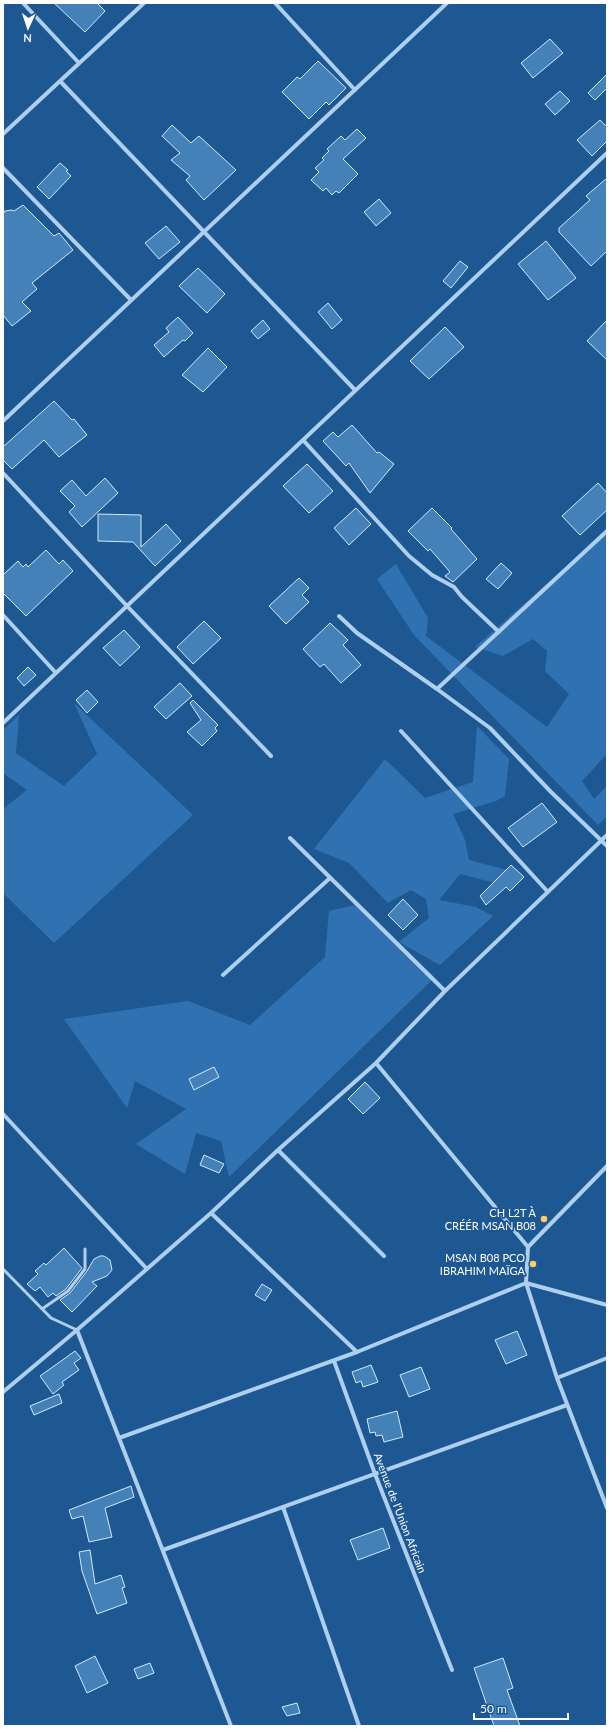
<svg xmlns="http://www.w3.org/2000/svg" width="610" height="1729" font-family="Lato,sans-serif">
<rect width="100%" height="100%" fill="#1d5893"/>
<!-- green -->
<path fill="#3072b1" d="M 607,531 L 607,754 L 582,781 L 594,799 L 607,786 L 607,816 L 598,825 L 414,635 L 377,579 L 396,564 L 428,618 L 426,636 L 547,727 L 569,694 L 545,671 L 547,651 L 533,639 L 503,656 L 475,647 Z
M 74,703 L 193,815 L 54,943 L 3,893 L 3,809 L 27,790 L 3,773 L 3,730 L 19,715 L 16,753 L 64,786 L 97,754 Z
M 477,726 L 509,759 L 505,796 L 496,801 L 453,814 L 465,840 L 469,860 L 507,870 L 507,886 L 460,874 L 439,900 L 476,907 L 493,916 L 440,965 L 399,942 L 429,918 L 426,899 L 411,890 L 388,903 L 349,863 L 314,849 L 385,759 L 425,798 L 473,782 Z
M 355,905 L 433,979 L 229,1177 L 221,1141 L 196,1133 L 185,1174 L 136,1144 L 186,1109 L 135,1081 L 127,1108 L 64,1019 L 188,1001 L 250,1025 L 325,957 L 329,911 Z"/>
<!-- building -->
<path fill="#4581b9" stroke="#d4e8fa" d="M 54,3 L 97,3 L 105,11 L 85,32 Z
M 550,39 L 563,53 L 533,78 L 521,63 Z
M 318,61 L 346,88 L 329,105 L 326,102 L 309,119 L 282,92 L 297,77 L 300,79 Z
M 607,74 L 607,88 L 595,100 L 588,93 Z
M 560,91 L 570,101 L 555,115 L 545,104 Z
M 600,120 L 607,127 L 607,141 L 592,156 L 577,140 Z
M 172,125 L 191,143 L 199,136 L 236,170 L 204,200 L 186,180 L 190,176 L 171,160 L 180,153 L 162,136 Z
M 357,129 L 366,138 L 343,159 L 358,174 L 339,193 L 336,191 L 332,195 L 326,188 L 323,191 L 311,180 L 319,172 L 315,168 L 324,160 L 322,158 L 329,151 L 327,149 L 341,136 L 345,140 Z
M 60,163 L 68,170 L 66,171 L 71,176 L 49,199 L 37,187 Z
M 607,178 L 607,251 L 591,266 L 559,232 L 559,228 L 590,200 L 586,196 Z
M 379,199 L 391,213 L 376,226 L 364,212 Z
M 23,205 L 54,236 L 59,233 L 73,250 L 32,283 L 37,289 L 22,302 L 31,311 L 12,326 L 3,315 L 3,214 L 5,211 L 12,210 L 14,211 Z
M 166,226 L 180,242 L 159,259 L 145,243 Z
M 546,241 L 576,278 L 548,300 L 518,264 Z
M 460,261 L 468,267 L 451,288 L 443,281 Z
M 198,268 L 225,294 L 207,313 L 179,286 Z
M 328,303 L 342,320 L 332,329 L 318,312 Z
M 178,317 L 193,333 L 185,341 L 183,340 L 164,357 L 154,345 L 169,332 L 166,328 Z
M 263,320 L 270,329 L 258,339 L 251,331 Z
M 607,320 L 607,360 L 587,341 Z
M 445,327 L 464,347 L 429,379 L 410,361 Z
M 208,348 L 227,367 L 203,392 L 182,375 Z
M 54,401 L 72,420 L 74,419 L 87,435 L 59,457 L 44,440 L 12,469 L 3,460 L 3,447 Z
M 352,425 L 377,453 L 379,452 L 394,464 L 370,493 L 349,463 L 346,466 L 323,441 L 333,432 L 338,437 Z
M 307,464 L 333,491 L 309,513 L 283,486 Z
M 105,478 L 118,493 L 82,527 L 69,512 L 75,506 L 60,491 L 72,480 L 86,496 Z
M 598,483 L 607,493 L 607,510 L 580,535 L 562,516 Z
M 356,508 L 371,524 L 349,545 L 334,528 Z
M 432,508 L 452,528 L 451,529 L 477,559 L 453,582 L 445,576 L 450,572 L 430,549 L 428,551 L 408,531 Z
M 98,514 L 141,515 L 141,547 L 166,524 L 181,541 L 155,566 L 133,542 L 98,541 Z
M 46,550 L 59,564 L 63,560 L 73,571 L 26,616 L 3,593 L 3,575 L 18,561 L 23,567 L 26,564 L 28,567 Z
M 501,563 L 512,573 L 498,589 L 486,579 Z
M 299,578 L 309,588 L 302,595 L 309,602 L 286,624 L 269,606 Z
M 204,621 L 221,638 L 193,664 L 177,647 Z
M 330,623 L 348,640 L 343,645 L 361,665 L 341,683 L 324,664 L 320,667 L 303,649 Z
M 124,630 L 140,647 L 120,666 L 103,648 Z
M 28,667 L 36,675 L 24,686 L 17,678 Z
M 180,683 L 192,696 L 166,719 L 154,707 Z
M 87,690 L 98,702 L 87,713 L 76,700 Z
M 193,700 L 218,725 L 215,728 L 217,731 L 202,746 L 187,732 L 201,720 L 190,703 Z
M 542,803 L 557,822 L 523,847 L 508,828 Z
M 511,865 L 524,877 L 510,891 L 506,887 L 486,905 L 480,896 Z
M 403,899 L 418,915 L 403,930 L 388,915 Z
M 214,1067 L 219,1077 L 194,1090 L 189,1079 Z
M 365,1082 L 380,1098 L 363,1114 L 348,1099 Z
M 204,1155 L 224,1164 L 219,1173 L 200,1165 Z
M 64,1248 L 82,1268 L 66,1289 L 56,1296 L 53,1293 L 48,1297 L 40,1287 L 35,1291 L 27,1284 L 38,1274 L 35,1271 L 44,1263 L 46,1265 Z
M 100,1256 L 104,1256 L 110,1260 L 112,1270 L 107,1276 L 92,1282 L 97,1286 L 72,1312 L 60,1300 L 70,1293 L 87,1271 L 94,1259 Z
M 262,1284 L 272,1290 L 265,1301 L 255,1295 Z
M 517,1331 L 527,1355 L 506,1364 L 495,1340 Z
M 75,1351 L 81,1358 L 74,1363 L 79,1370 L 62,1382 L 64,1385 L 53,1394 L 40,1376 Z
M 371,1365 L 378,1382 L 363,1387 L 361,1381 L 356,1383 L 352,1372 Z
M 421,1367 L 430,1389 L 409,1397 L 400,1375 Z
M 59,1394 L 62,1403 L 34,1415 L 30,1406 Z
M 397,1411 L 403,1437 L 384,1442 L 382,1435 L 376,1436 L 375,1432 L 370,1433 L 367,1419 Z
M 131,1486 L 134,1497 L 105,1508 L 112,1537 L 89,1542 L 83,1516 L 72,1519 L 69,1510 Z
M 383,1528 L 390,1548 L 358,1560 L 350,1540 Z
M 90,1550 L 95,1584 L 121,1575 L 125,1587 L 122,1588 L 127,1603 L 97,1614 L 82,1571 L 79,1552 Z
M 95,1656 L 108,1683 L 87,1693 L 75,1666 Z
M 503,1658 L 513,1688 L 507,1690 L 520,1726 L 494,1726 L 474,1668 Z
M 150,1663 L 154,1673 L 138,1679 L 134,1669 Z
M 297,1703 L 300,1713 L 287,1716 L 282,1707 Z"/>
<g fill="none" stroke-linecap="round" stroke-linejoin="round">
<!-- service -->
<path stroke="#aecfee" stroke-width="3" d="M 3,1269 L 51,1318 L 77,1330
M 42,1309 L 68,1291 L 85,1269 L 85,1249"/>
<!-- minor -->
<path stroke="#aecfee" stroke-width="4" d="M 23,3 L 79,63
M 275,3 L 355,90
M 60,81 L 355,390
M 3,134 L 144,3
M 3,168 L 131,300
M 3,421 L 447,3
M 303,440 L 409,556 L 432,575 L 454,587 L 462,597 L 499,632
M 3,473 L 127,606 L 271,756
M 3,615 L 56,673
M 339,616 L 357,633 L 437,689 L 490,728 L 551,792 L 607,846
M 437,689 L 607,531
M 3,723 L 607,153
M 401,731 L 548,892
M 290,838 L 445,991
M 223,975 L 330,878
M 376,1063 L 528,1247
M 3,1114 L 147,1269
M 278,1150 L 384,1256
M 607,1166 L 528,1247 L 526,1283 L 557,1378 L 607,1508
M 211,1213 L 357,1352
M 77,1330 L 231,1726
M 334,1361 L 375,1474 L 452,1670
M 557,1378 L 607,1358
M 3,1392 L 77,1330 L 211,1213 L 278,1150 L 376,1063 L 445,991 L 607,835
M 119,1438 L 357,1352 L 526,1283 L 607,1305
M 283,1507 L 359,1726
M 163,1550 L 567,1405"/>
</g>
<!-- markers -->
<g fill="#feca6c" stroke="#1d5893" stroke-width="1.5">
<circle cx="544" cy="1219" r="4"/>
<circle cx="533" cy="1264" r="4"/>
</g>
<g text-anchor="middle" stroke-width="3.5" stroke-linejoin="round" paint-order="stroke">
<!-- poi labels -->
<g font-size="11" fill="#fff" stroke="#1d5893" text-anchor="end">
<text x="536" y="1217">CH L2T À<tspan x="536" dy="13">CRÉÉR MSAN B08</tspan></text>
<text x="525" y="1262">MSAN B08 PCO<tspan x="525" dy="13">IBRAHIM MAÏGA</tspan></text>
</g>
<!-- street labels -->
<g font-size="11" fill="#fff" stroke="#1d5893">
<text transform="translate(400 1513) rotate(69)" y="4">Avenue de l’Union Africain</text>
</g>
</g>
<!-- border -->
<rect width="610" height="1729" fill="none" stroke="#ffffff" stroke-width="8"/>
<!-- north arrow -->
<g transform="translate(28 28) rotate(183)" stroke="#1d5893" stroke-width="3" paint-order="stroke">
<path d="M0-3L7 15L0 10L-7 15Z" fill="#ffffff"/>
<text y="-6" font-size="11" font-weight="bold" text-anchor="middle" fill="#ffffff">N</text>
</g>
<!-- scale -->
<path d="M474 1713v6h94v-6" fill="none" stroke="#ffffff" stroke-width="2"/>
<text x="480" y="1713" font-size="12" fill="#ffffff" stroke="#1d5893" stroke-width="3" paint-order="stroke">50 m</text>
</svg>
